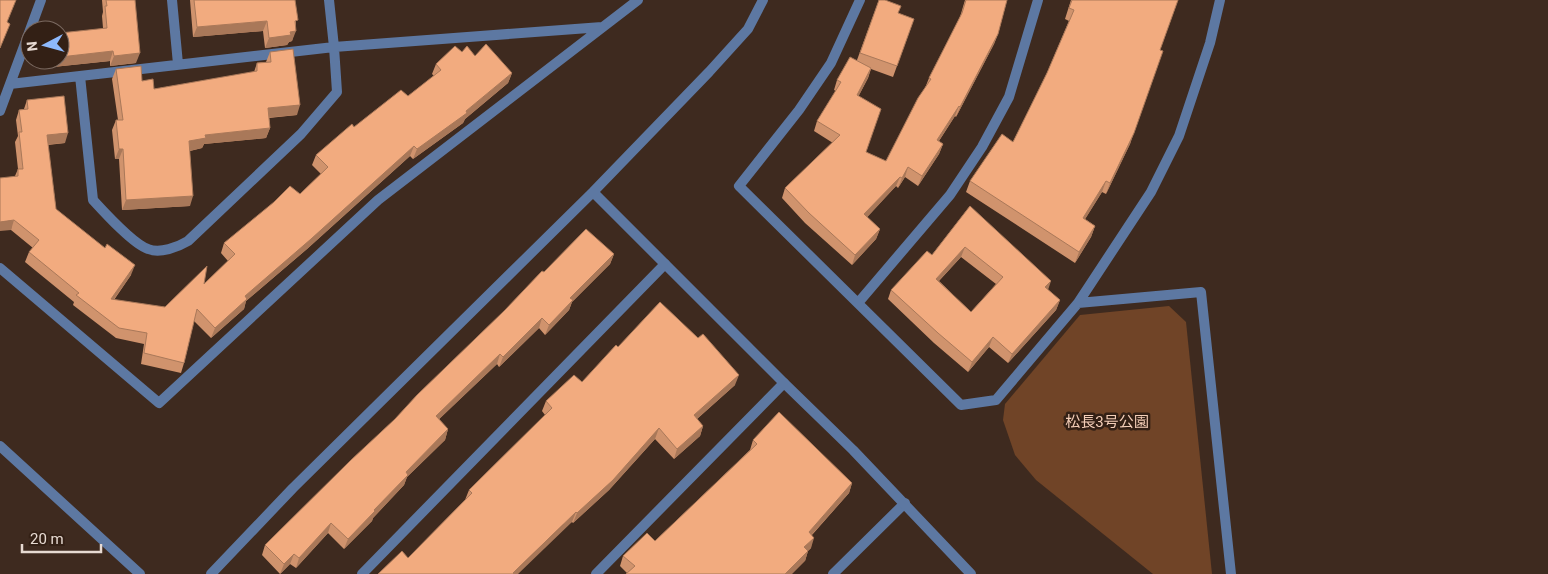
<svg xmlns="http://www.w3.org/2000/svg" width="1548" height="574" font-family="Roboto,'Noto Sans JP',sans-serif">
<rect width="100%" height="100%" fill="#3e2a1f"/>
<!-- green -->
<path fill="#704427" d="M 1169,306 L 1186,322 L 1212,574 L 1153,574 L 1036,480 L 1015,455 L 1003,420 L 1005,404 L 1080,315 Z"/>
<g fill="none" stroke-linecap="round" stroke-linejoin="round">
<!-- minor -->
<path stroke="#5d78a2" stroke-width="10" d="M 172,0 L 178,64
M 329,0 L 334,47 L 602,27
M 860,0 L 831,63 L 799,110 L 739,186 L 961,405 L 996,400 L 1078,303 L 1151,192 L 1179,136 L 1210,43 L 1220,0
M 30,30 L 41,0
M 10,84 L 334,47 L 337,92 L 301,134 L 188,241 C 178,247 160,254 148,249 C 133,244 105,213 93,200 L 80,76
M 0,111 L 30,30
M 0,268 L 159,403 L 378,200 L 638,0
M 858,303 L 950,195 L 982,147 L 1009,97 L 1038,0
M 1078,303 L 1201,292 L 1231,574
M 362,574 L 665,264
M 596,574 L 784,383
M 833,574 L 905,503"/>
<!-- tertiary -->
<path stroke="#5d78a2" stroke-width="10" d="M 593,192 L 784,383 L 853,450 L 971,574
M 0,446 L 140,574
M 211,574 L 293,488 L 593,192 L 709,72 L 748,29 L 763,0"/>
</g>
<!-- wall -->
<path fill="#d0936d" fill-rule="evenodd" d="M 102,0 L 135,0 L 136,63 L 110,66 L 110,61 L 53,67 L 52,60 L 60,60 L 103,28 L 102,16 L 103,12 Z
M 190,0 L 295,0 L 296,26 L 292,41 L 289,42 L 287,45 L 265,48 L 263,31 L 193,37 Z
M 879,0 L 898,13 L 914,19 L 893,77 L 871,69 L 868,78 L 859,95 L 866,152 L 886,161 L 925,88 L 929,78 L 960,17 L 965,0 L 1007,0 L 998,34 L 994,44 L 956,117 L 955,116 L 939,141 L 943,144 L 939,154 L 918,186 L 905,177 L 898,188 L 896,186 L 867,217 L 880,229 L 876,239 L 852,265 L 805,223 L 782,198 L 785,188 L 833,143 L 814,131 L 817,121 L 836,91 L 834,90 L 837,80 L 857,60 Z
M 1071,0 L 1178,0 L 1160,50 L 1130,144 L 1106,194 L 1102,192 L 1085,219 L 1095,226 L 1091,237 L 1075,263 L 966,192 L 970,181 L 1013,142 L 1047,73 L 1069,21 L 1065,19 Z
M 270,52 L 297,115 L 269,118 L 270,128 L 266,138 L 204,144 L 202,148 L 190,151 L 190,206 L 122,210 L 119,159 L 115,159 L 112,130 L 116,120 L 118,120 L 112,79 L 116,69 L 142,81 L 154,89 L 254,72 L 257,63 L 266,62 Z
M 462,52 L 475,56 L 512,73 L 508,83 L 465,119 L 463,123 L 413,159 L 410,156 L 307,249 L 246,301 L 244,309 L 211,338 L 194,321 L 184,363 L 181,373 L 141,364 L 144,344 L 116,338 L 73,305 L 74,302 L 25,262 L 29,252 L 33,248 L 11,230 L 15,176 L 18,169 L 15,142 L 18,136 L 16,120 L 19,110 L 24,109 L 27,100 L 65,143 L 48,145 L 56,209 L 131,275 L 114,300 L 165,307 L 204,284 L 228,261 L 221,253 L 224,243 L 300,194 L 321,174 L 312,165 L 316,155 L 354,127 L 408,96 L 434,76 L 432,74 L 436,64 Z
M 970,206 L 1048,290 L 1060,300 L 1056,310 L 1008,363 L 989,347 L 968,372 L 934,343 L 888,299 L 891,290 L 932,255 ZM 961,257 L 996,284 L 971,312 L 939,281 Z
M 614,254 L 610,264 L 572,302 L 569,310 L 545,335 L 539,328 L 499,367 L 497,364 L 439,419 L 448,429 L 445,440 L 407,477 L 404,485 L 373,518 L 372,521 L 344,549 L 328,533 L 296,568 L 290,564 L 280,574 L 262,555 L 265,545 L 395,419 L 544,272 Z
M 618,347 L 735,385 L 697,419 L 703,426 L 700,436 L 674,459 L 655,439 L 609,490 L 573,523 L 572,522 L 408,558 L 465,500 L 469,490 L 545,415 L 542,411 L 546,401 L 582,382 Z
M 753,440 L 852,483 L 849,493 L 812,535 L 811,548 L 808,551 L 805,561 L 627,573 L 620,566 L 623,556 L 655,541 L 750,450 Z"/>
<!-- shaded-wall -->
<path fill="#a97859" d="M 267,21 L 263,31 L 193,37 L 197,27 Z
M 296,31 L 292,41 L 289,42 L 287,45 L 265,48 L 269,38 L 290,32 Z
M 998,34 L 994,44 L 956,117 L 960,107 Z
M 113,51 L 110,61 L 53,67 L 55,60 L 60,60 L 60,57 Z
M 140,53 L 136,63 L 110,66 L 114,56 Z
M 871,68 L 868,78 L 854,105 L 857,95 Z
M 512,73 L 508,83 L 465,119 L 463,123 L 413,159 L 417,149 L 466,111 Z
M 300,105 L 297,115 L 264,118 L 268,108 Z
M 959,106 L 955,116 L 933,150 L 937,140 Z
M 270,128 L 266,138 L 204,144 L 202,148 L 185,152 L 189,141 L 205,135 Z
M 68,133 L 65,143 L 43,145 L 47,135 Z
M 1134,133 L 1130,144 L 1106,194 L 1110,183 Z
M 943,144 L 939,154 L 918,186 L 922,176 Z
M 414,146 L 410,156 L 307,249 L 246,301 L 244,309 L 211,338 L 215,328 L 245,296 Z
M 119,149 L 123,149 L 119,159 L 115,159 Z
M 908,167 L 905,177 L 898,188 L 902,178 Z
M 900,177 L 896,186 L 861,224 L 864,214 Z
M 1106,181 L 1102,192 L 1079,229 L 1083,218 Z
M 193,196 L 190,206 L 122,210 L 126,200 Z
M 14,220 L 11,230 L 0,231 L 0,222 Z
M 1095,226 L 1091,237 L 1075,263 L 1079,252 Z
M 880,229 L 876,239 L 852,265 L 855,255 Z
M 965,247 L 961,257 L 932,288 L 936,279 Z
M 614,254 L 610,264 L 572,302 L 569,310 L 545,335 L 549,325 L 570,298 Z
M 135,265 L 131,275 L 107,309 L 111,299 Z
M 1051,281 L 1048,290 L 1045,287 Z
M 1060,300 L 1056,310 L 1008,363 L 1012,354 Z
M 542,318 L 539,328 L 499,367 L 503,357 Z
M 993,337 L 989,347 L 968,372 L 972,362 Z
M 500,354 L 497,364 L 432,426 L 436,416 Z
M 739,375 L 735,385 L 690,425 L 694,415 Z
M 703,426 L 700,436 L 674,459 L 677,449 Z
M 659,428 L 655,439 L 609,490 L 573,523 L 577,513 Z
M 448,429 L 445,440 L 407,477 L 404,485 L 373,518 L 372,521 L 344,549 L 348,539 L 374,510 L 406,472 Z
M 852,483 L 849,493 L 805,542 L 809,532 Z
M 576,512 L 572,522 L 518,574 L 512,574 Z
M 331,523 L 328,533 L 296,568 L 299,558 Z
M 814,538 L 811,548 L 801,557 L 804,547 Z
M 808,551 L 805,561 L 792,574 L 785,574 Z
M 294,554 L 290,564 L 280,574 L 284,564 Z"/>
<!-- building -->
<path fill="#f2ab7f" stroke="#a97859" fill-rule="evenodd" d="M 0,0 L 16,0 L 7,22 L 10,24 L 0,48 Z
M 106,0 L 135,0 L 140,53 L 114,56 L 113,51 L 60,57 L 60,33 L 107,28 L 105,6 L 107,6 Z
M 194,0 L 295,0 L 298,20 L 295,21 L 296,31 L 290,32 L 291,35 L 269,38 L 267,21 L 197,27 Z
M 879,0 L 885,0 L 901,6 L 898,13 L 914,19 L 897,66 L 860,53 Z
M 966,0 L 1007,0 L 998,34 L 960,107 L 959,106 L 937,140 L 943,144 L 922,176 L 908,167 L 902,178 L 900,177 L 864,214 L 880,229 L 855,255 L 809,213 L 785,188 L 840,135 L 817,121 L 841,82 L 837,80 L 850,57 L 871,68 L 857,95 L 881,109 L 866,152 L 886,161 L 918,98 L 931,79 L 929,78 L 962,13 Z
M 1072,0 L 1178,0 L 1160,50 L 1163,51 L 1134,133 L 1110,183 L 1106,181 L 1083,218 L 1095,226 L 1079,252 L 970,181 L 1002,134 L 1013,142 L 1047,73 L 1074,10 L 1069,8 Z
M 486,44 L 512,73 L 466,111 L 467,113 L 417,149 L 414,146 L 311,239 L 245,296 L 247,299 L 215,328 L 197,309 L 184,363 L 144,353 L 147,333 L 119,328 L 76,295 L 79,293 L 29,252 L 39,240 L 14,220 L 0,222 L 0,178 L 18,176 L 18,169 L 23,169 L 19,132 L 22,132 L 19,110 L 28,109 L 27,100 L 64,96 L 68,133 L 47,135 L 56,209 L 105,248 L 107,244 L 135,265 L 111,299 L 165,307 L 207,266 L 204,284 L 235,254 L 224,243 L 274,202 L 290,186 L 300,194 L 328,167 L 316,155 L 352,124 L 354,127 L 401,90 L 408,96 L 441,70 L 436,64 L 455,46 L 462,52 L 467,46 L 475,56 Z
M 293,49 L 300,105 L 268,108 L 270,128 L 205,135 L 206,138 L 189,141 L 193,196 L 126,200 L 123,149 L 119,149 L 116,120 L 123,120 L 116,69 L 141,66 L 142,81 L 153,79 L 154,89 L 257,71 L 257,63 L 271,62 L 270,52 Z
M 970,206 L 1051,281 L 1045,287 L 1060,300 L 1012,354 L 993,337 L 972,362 L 938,333 L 891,290 L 927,251 L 932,255 ZM 965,247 L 1003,277 L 971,312 L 936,279 Z
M 586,229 L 614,254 L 570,298 L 573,300 L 549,325 L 542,318 L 503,357 L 500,354 L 436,416 L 448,429 L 406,472 L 408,475 L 374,510 L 375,511 L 348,539 L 331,523 L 299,558 L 294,554 L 284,564 L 265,545 L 351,460 L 395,419 L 417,395 L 505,310 L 542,271 L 544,272 Z
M 660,302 L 698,338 L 703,334 L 739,375 L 694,415 L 703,426 L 677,449 L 659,428 L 613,480 L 577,513 L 576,512 L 513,573 L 514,574 L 378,574 L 402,551 L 408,558 L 472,493 L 469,490 L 552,408 L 546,401 L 574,375 L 582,382 L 616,345 L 618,347 Z
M 779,412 L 852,483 L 809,532 L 814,538 L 804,547 L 808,551 L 785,574 L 626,574 L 635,566 L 623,556 L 647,533 L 655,541 L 757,444 L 753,440 Z"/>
<g text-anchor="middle" stroke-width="5" stroke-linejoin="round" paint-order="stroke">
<!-- park labels -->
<g font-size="15" fill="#f4ceb8" stroke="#332015">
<text x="1107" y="427">松長3号公園</text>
</g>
</g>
<!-- north arrow -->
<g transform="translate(45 45) rotate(264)"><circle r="24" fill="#332015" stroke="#7b6a61"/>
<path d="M0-4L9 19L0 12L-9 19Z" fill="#8eb9fc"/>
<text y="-8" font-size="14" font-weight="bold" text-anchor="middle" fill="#e7dad2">N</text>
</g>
<!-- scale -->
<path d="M22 544v8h79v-8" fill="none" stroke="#e7dad2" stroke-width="2.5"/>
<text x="30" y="544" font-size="15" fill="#e7dad2" stroke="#332015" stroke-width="4" paint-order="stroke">20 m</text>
</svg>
